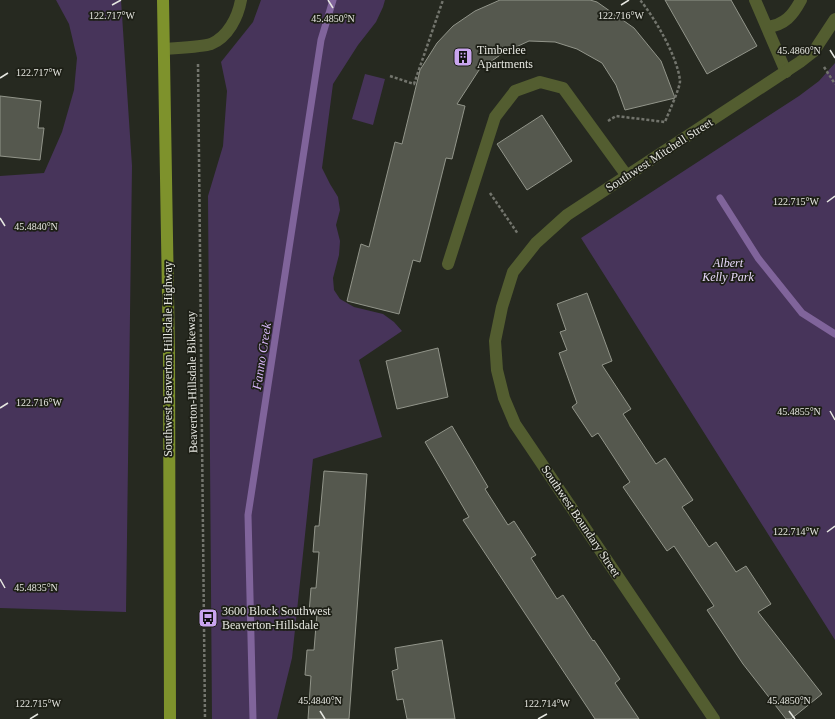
<svg xmlns="http://www.w3.org/2000/svg" width="835" height="719" font-family="Georgia,serif">
<rect width="100%" height="100%" fill="#262920"/>
<!-- green -->
<path fill="#47345a" d="M 56,0 L 121,0 L 132,166 L 126,612 L 0,608 L 0,176 L 44,173 L 62,132 L 74,90 L 77,58 L 69,24 Z
M 261,0 L 385,0 L 383,7 L 376,22 L 358,45 L 333,84 L 322,168 L 330,184 L 338,197 L 340,210 L 336,225 L 340,241 L 339,255 L 333,278 L 334,290 L 340,299 L 354,307 L 383,314 L 394,322 L 402,331 L 359,360 L 382,437 L 313,459 L 292,658 L 277,719 L 212,719 L 208,196 L 223,146 L 227,91 L 221,62 L 253,22 Z
M 835,63 L 835,640 L 581,238 L 799,96 L 819,81 Z
M 365,74 L 385,79 L 373,125 L 352,119 Z"/>
<g fill="none" stroke-linecap="round" stroke-linejoin="round">
<!-- stream -->
<path stroke="#80649b" stroke-width="7" d="M 720,198 L 758,258 L 802,313 L 835,334
M 253,719 L 248,515 L 321,40 L 333,0"/>
</g>
<!-- building -->
<path fill="#55584e" stroke="#92958a" d="M 500,0 L 590,0 L 597,2 L 634,28 L 661,61 L 675,98 L 625,110 L 616,85 L 602,63 L 577,49 L 555,42 L 529,41 L 503,53 L 479,70 L 457,104 L 465,106 L 452,159 L 446,158 L 420,262 L 413,260 L 399,314 L 347,301 L 361,244 L 369,247 L 395,142 L 402,144 L 420,70 L 437,43 L 453,26 L 475,11 Z
M 665,0 L 731,0 L 757,46 L 707,74 Z
M 0,96 L 41,101 L 38,128 L 44,128 L 40,160 L 0,156 Z
M 542,115 L 572,161 L 527,190 L 497,144 Z
M 587,293 L 612,361 L 602,365 L 631,409 L 623,414 L 656,464 L 665,458 L 693,500 L 682,507 L 709,547 L 716,542 L 736,572 L 746,566 L 771,604 L 758,612 L 822,694 L 791,719 L 786,719 L 743,664 L 707,610 L 714,606 L 674,546 L 667,551 L 623,487 L 630,482 L 598,433 L 592,437 L 572,407 L 577,403 L 559,353 L 567,350 L 560,332 L 566,330 L 557,304 Z
M 438,348 L 448,397 L 397,409 L 386,361 Z
M 452,426 L 488,487 L 485,489 L 508,525 L 514,521 L 536,555 L 531,558 L 557,599 L 563,595 L 593,641 L 594,640 L 620,679 L 615,683 L 639,719 L 595,719 L 463,520 L 469,517 L 425,442 Z
M 324,471 L 367,474 L 349,719 L 308,719 L 311,676 L 305,675 L 307,650 L 314,650 L 317,613 L 309,613 L 311,588 L 316,588 L 319,552 L 313,552 L 315,526 L 319,526 Z
M 442,640 L 455,719 L 407,719 L 403,699 L 397,700 L 392,671 L 398,669 L 395,648 Z"/>
<g fill="none" stroke-linecap="round" stroke-linejoin="round">
<!-- path -->
<path stroke="#73756d" stroke-width="2.5" stroke-dasharray="3 2" stroke-linecap="butt" d="M 198,64 L 205,719
M 824,67 L 835,84
M 390,76 L 414,84 L 443,0
M 608,121 L 616,116 L 665,122 C 668,114 680,88 680,81 C 678,58 655,18 640,0
M 490,193 L 518,234"/>
<!-- lane -->
<path stroke="#535d30" stroke-width="12" d="M 755,0 L 786,72
M 767,27 C 785,25 793,15 801,0
M 448,264 L 495,117 L 515,91 L 540,82 L 563,88 L 627,176"/>
<!-- street -->
<path stroke="#535d30" stroke-width="12" d="M 164,49 C 175,48 202,47 211,44 C 228,37 238,17 241,0
M 714,719 L 515,424 L 504,398 L 497,370 L 495,341 L 502,307 L 513,272 L 536,243 L 567,215 L 800,62 L 814,51 L 835,19"/>
<!-- primary -->
<path stroke="#7e922c" stroke-width="12" d="M 163,0 L 169,355 L 170,719"/>
</g>
<!-- ticks -->
<path fill="none" stroke="#e6e7e1" stroke-width="1.5" d="M 328,0 L 333,8M 112,5 L 121,0M 621,5 L 629,0M 830,50 L 835,58M 0,78 L 8,73M 827,202 L 835,196M 0,218 L 5,226M 0,408 L 8,403M 830,411 L 835,420M 827,532 L 835,526M 0,579 L 5,588M 320,711 L 325,719M 789,711 L 795,719M 30,719 L 38,714M 538,719 L 547,714"/>
<!-- icons -->
<defs>
<g id="building-square" transform="scale(1)"><rect x="-9" y="-9" width="18" height="18" rx="4" fill="#c9a5ee" stroke="#1d1f16"/><path d="M-4-6H4V6H1V3H-1V6H-4ZM-2.5-4.3h1.7v1.8h-1.7ZM.8-4.3h1.7v1.8H.8ZM-2.5-1h1.7V.8h-1.7ZM.8-1h1.7V.8H.8Z" fill="#111"/></g>
<g id="bus-square" transform="scale(1)"><rect x="-9" y="-9" width="18" height="18" rx="4" fill="#c9a5ee" stroke="#1d1f16"/><path d="M-5-6H5V4H4V6H2V4H-2V6H-4V4H-5ZM-3.5-4V0h7V-4ZM-3.5 1.2v1.5H-2V1.2ZM2 1.2v1.5H3.5V1.2Z" fill="#111"/></g>
</defs>
<g fill-rule="evenodd">
<use href="#building-square" x="463" y="57"/>
<use href="#bus-square" x="208" y="618"/>
</g>
<g text-anchor="middle" stroke-width="3.5" stroke-linejoin="round" paint-order="stroke">
<!-- poi labels -->
<g font-size="12" fill="#e6e7e1" stroke="#1d1f16" text-anchor="start">
<text x="477" y="54">Timberlee<tspan x="477" dy="14">Apartments</tspan></text>
<text x="222" y="615">3600 Block Southwest<tspan x="222" dy="14">Beaverton-Hillsdale</tspan></text>
</g>
<!-- street labels -->
<g font-size="12" fill="#e6e7e1" stroke="#1d1f16">
<text transform="translate(659 155) rotate(-33)" y="4">Southwest Mitchell Street</text>
<text transform="translate(168 359) rotate(-90)" y="4">Southwest Beaverton Hillsdale Highway</text>
<text transform="translate(192 382) rotate(-91)" y="4">Beaverton-Hillsdale Bikeway</text>
<text transform="translate(581 521) rotate(56)" y="4">Southwest Boundary Street</text>
</g>
<!-- park labels -->
<g font-size="12" font-style="italic" fill="#e9dafb" stroke="#1d1f16">
<text x="728" y="267">Albert<tspan x="728" dy="14">Kelly Park</tspan></text>
</g>
<!-- water labels -->
<g font-size="13" font-style="italic" fill="#d5b5f6" stroke="#1d1f16">
<text transform="translate(261 356) rotate(-81)" y="5">Fanno Creek</text>
</g>
</g>
<g font-size="10" text-anchor="middle" fill="#e6e7e1" stroke="#1d1f16" stroke-width="3.5" stroke-linejoin="round" paint-order="stroke">
<text x="112" y="19">122.717°W</text>
<text x="621" y="19">122.716°W</text>
<text x="333" y="22">45.4850°N</text>
<text x="799" y="54">45.4860°N</text>
<text x="39" y="76">122.717°W</text>
<text x="796" y="205">122.715°W</text>
<text x="36" y="230">45.4840°N</text>
<text x="39" y="406">122.716°W</text>
<text x="799" y="415">45.4855°N</text>
<text x="796" y="535">122.714°W</text>
<text x="36" y="591">45.4835°N</text>
<text x="320" y="704">45.4840°N</text>
<text x="789" y="704">45.4850°N</text>
<text x="38" y="707">122.715°W</text>
<text x="547" y="707">122.714°W</text>
</g>
</svg>
